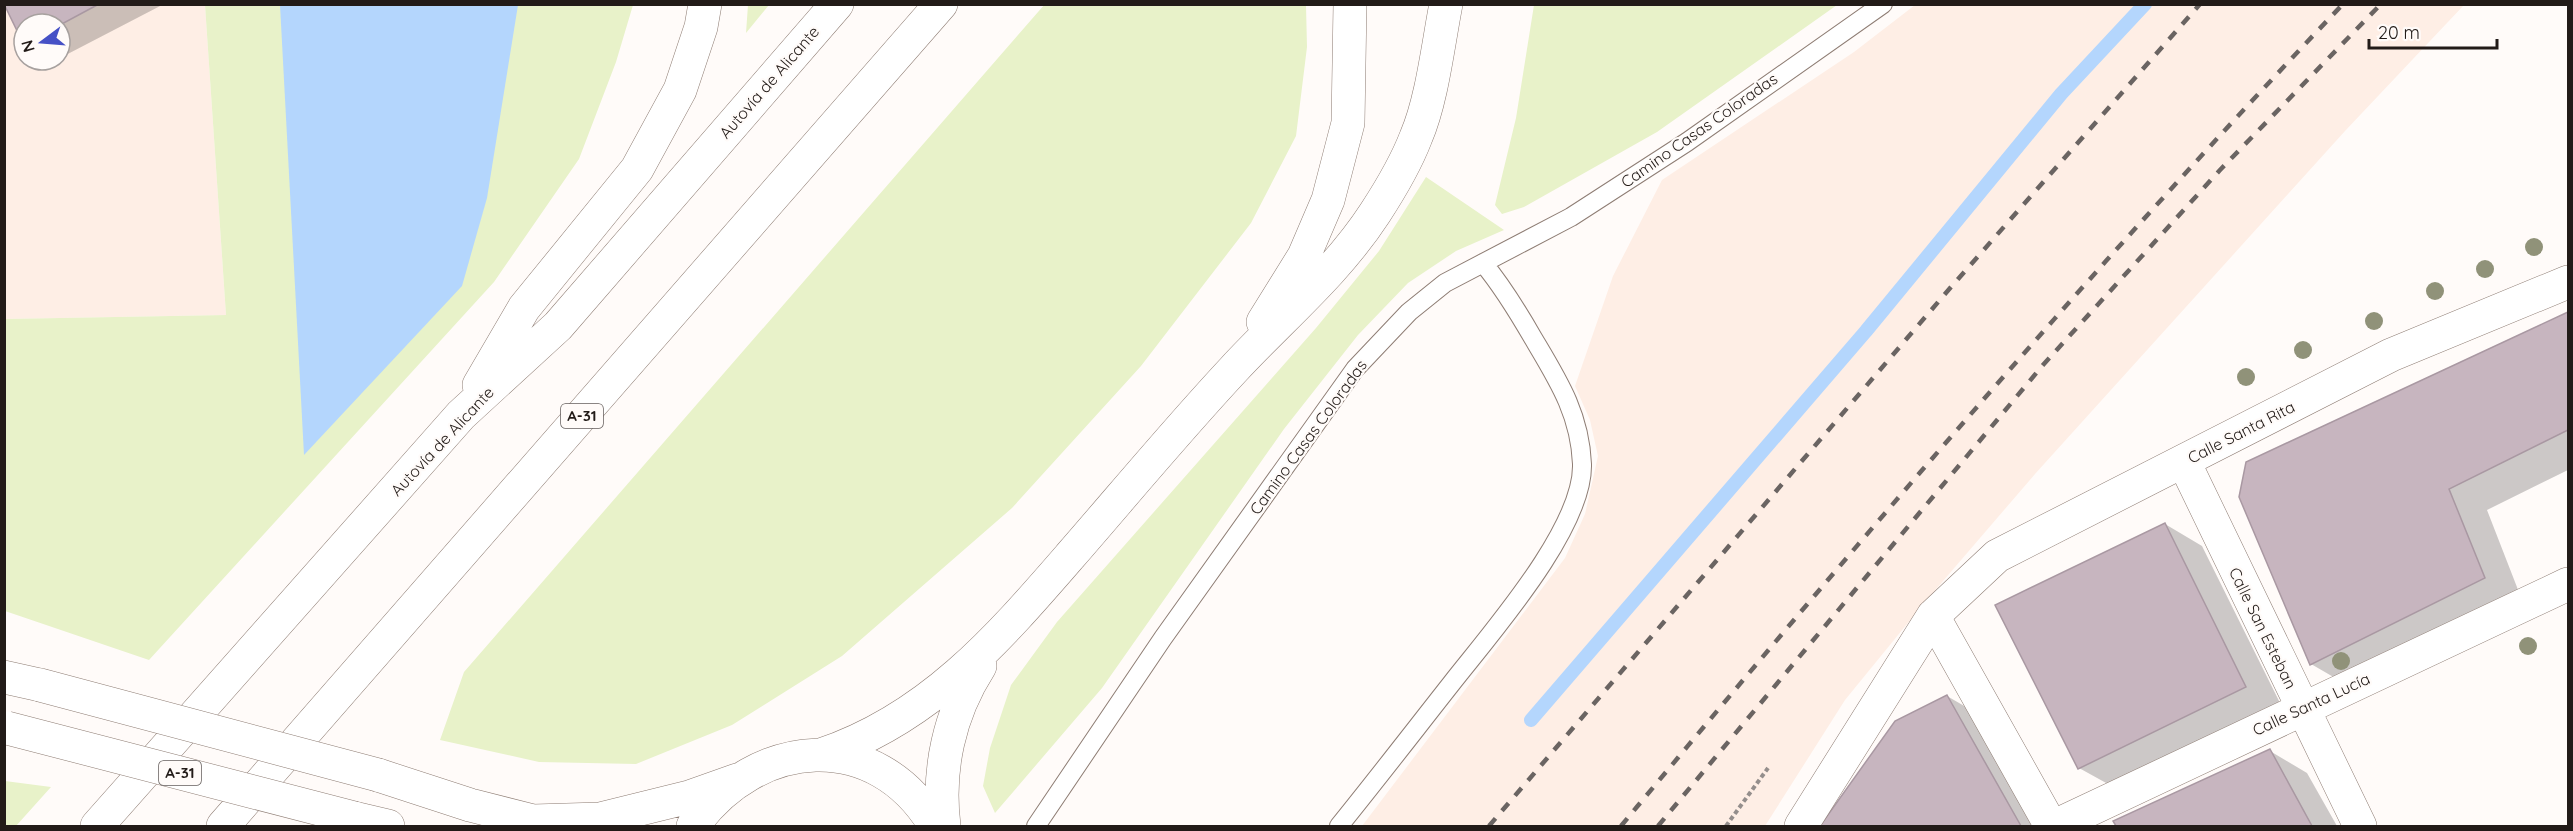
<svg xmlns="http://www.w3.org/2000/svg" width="2573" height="831" font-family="Quicksand,sans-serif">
<rect width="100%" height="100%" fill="#fffbf9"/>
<!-- built -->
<path fill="#feeee5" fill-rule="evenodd" d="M 4,5 L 205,5 L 226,315 L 5,319 ZM 24,24 L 60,24 L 60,60 L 24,60 Z
M 1915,5 L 2464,5 L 2345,131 L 2035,474 L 1925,602 L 1845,700 L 1765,826 L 1362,826 L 1565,558 L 1585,514 L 1598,456 L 1590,420 L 1575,386 L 1613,276 L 1662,180 L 1854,52 Z"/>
<!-- green -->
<path fill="#e8f2c9" d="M 1045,4 L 1306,5 L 1307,47 L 1296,136 L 1251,223 L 1141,366 L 1012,508 L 842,656 L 732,725 L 636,764 L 539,762 L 440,740 L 464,672 Z
M 205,5 L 633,5 L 616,62 L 579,159 L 494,282 L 149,660 L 5,611 L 5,319 L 226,315 Z
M 748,5 L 769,5 L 746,33 Z
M 1534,5 L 1534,4 L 1837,5 L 1657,132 L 1524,207 L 1502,214 L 1495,205 L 1516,118 Z
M 1426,177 L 1504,230 L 1456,251 L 1408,283 L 1358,335 L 1284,429 L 1102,688 L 995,813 L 983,786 L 990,748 L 1011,685 L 1057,622 L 1316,328 L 1379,251 Z
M 5,781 L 51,787 L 16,826 L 5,826 Z"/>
<!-- water -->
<path fill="#b4d6fd" d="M 280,5 L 518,5 L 487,198 L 462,286 L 304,455 Z"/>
<!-- shadow -->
<path fill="#0003" d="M 5,4 L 164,4 L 60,58 L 60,24 L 24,24 L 24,42 Z
M 2568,314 L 2568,470 L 2487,510 L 2522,600 L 2349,686 L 2311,664 L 2247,464 Z
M 2165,524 L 2202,546 L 2283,709 L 2117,789 L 2079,768 Z
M 1947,696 L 1985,718 L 2045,826 L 1822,826 L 1896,722 Z
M 2270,751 L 2307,773 L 2337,826 L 2117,826 L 2115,822 Z"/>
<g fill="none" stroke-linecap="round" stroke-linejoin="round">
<!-- stream -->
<path stroke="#b4d6fd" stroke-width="14" d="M 1531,720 L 1866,331 L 2061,94 L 2145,4"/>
</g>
<!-- building -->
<path fill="#c7b5bf" stroke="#a998a2" stroke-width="1.5" d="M 4,4 L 99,4 L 60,25 L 24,24 L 23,43 Z
M 2568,312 L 2568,430 L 2449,489 L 2485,578 L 2310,665 L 2239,497 L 2246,462 Z
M 2165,523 L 2246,687 L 2078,769 L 1995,605 Z
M 1947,695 L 2021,826 L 1820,826 L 1895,721 Z
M 2270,749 L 2312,826 L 2116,826 L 2113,821 Z"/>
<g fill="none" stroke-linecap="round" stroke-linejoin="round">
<!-- lane casing -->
<g stroke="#8e7d74" stroke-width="20">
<path id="lane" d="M 1036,826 L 1163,638 L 1355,369 L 1409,312 L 1445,283 L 1571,217 L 1687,142 L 1883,4
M 1339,826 C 1377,779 1414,731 1451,684 C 1490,634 1584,528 1582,464 C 1580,414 1558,380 1533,338 C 1518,312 1503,287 1483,263"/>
</g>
<!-- street casing -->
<g stroke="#8e7d74" stroke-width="34">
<path id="street" d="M 2184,462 L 2360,826
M 1933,616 L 2051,826
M 1801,826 L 1933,616 L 1997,556 L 2391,355 L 2568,282
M 2055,826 L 2568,584"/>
</g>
<!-- highway casing -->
<g stroke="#8e7d74" stroke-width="34">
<path id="highway" d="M 1263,322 L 1304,256 L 1328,200 L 1348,123 L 1350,4
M 479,385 L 524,308 L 637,169 L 680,90 L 701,27 L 705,4
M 4,677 L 40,685
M 821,755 C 929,719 998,639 1070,556 C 1124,494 1177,430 1233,370 C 1281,318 1336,273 1375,213 C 1390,190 1406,163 1416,137 C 1432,100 1438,45 1446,4
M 378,775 L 470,805 L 533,821 L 600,819 L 689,797 L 737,780
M 354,818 L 388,826
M 97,826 L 461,415 L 558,326 L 837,4
M 223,826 L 941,4
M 693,826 C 756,737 876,726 935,826
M 944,826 C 937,770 949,714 980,666"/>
</g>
<!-- path -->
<path stroke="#948e8c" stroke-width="4" stroke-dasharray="4.5 3" stroke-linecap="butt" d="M 1726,826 L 1768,768"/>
<!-- lane -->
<use href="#lane" stroke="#fff" stroke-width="18"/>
<!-- street -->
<use href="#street" stroke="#fff" stroke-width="33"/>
<!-- highway -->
<use href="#highway" stroke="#fff" stroke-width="33"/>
<!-- rail -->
<path stroke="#6a6462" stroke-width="4.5" stroke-dasharray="10 10" stroke-linecap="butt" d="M 1489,826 L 1951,287 L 2200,4
M 1621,826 C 1854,546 2091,269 2343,4
M 1658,826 L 2043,365 L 2220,170 L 2381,4"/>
<!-- highway-bridge casing -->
<g stroke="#8e7d74" stroke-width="34" stroke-linecap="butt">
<path id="highway-bridge" d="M 40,685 L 378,775
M 7,728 L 354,818"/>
</g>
<!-- highway-bridge -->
<use href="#highway-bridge" stroke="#fff" stroke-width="33"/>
</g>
<!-- trees -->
<g fill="#909279">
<circle cx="2534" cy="247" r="9"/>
<circle cx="2485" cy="269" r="9"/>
<circle cx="2435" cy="291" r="9"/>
<circle cx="2374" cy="321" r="9"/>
<circle cx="2303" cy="350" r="9"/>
<circle cx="2246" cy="377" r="9"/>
<circle cx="2528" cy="646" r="9"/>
<circle cx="2341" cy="661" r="9"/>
</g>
<g text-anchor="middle" stroke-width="4.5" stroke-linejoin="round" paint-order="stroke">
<!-- shield labels -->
<g fill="#fffbf9" stroke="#645e5c" stroke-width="1.5">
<rect x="561" y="404" width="42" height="24" rx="4.5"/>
<rect x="159" y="761" width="42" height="24" rx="4.5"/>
</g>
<g font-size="15" font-weight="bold" fill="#221b18">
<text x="582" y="421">A-31</text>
<text x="180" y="778">A-31</text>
</g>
<!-- street labels -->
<g font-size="16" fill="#221b18" stroke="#fffbf9">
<text transform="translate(769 82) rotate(-49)" y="6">Autovía de Alicante</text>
<text transform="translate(1699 130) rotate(-35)" y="6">Camino Casas Coloradas</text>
<text transform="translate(2241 432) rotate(-27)" y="6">Calle Santa Rita</text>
<text transform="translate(1308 437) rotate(-54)" y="6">Camino Casas Coloradas</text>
<text transform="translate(442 441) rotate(-47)" y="6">Autovía de Alicante</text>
<text transform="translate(2263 628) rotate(64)" y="6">Calle San Esteban</text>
<text transform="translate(2311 704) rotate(-25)" y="6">Calle Santa Lucía</text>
</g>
</g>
<!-- border -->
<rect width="2573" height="831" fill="none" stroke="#221b18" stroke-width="12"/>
<!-- north arrow -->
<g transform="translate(42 42) rotate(254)"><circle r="28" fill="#fffbf9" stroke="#a7a19f" stroke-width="1.5"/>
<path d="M0-4.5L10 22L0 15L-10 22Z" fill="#4651c6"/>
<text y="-9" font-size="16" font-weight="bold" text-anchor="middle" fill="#221b18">N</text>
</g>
<!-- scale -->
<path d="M2369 39v9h128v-9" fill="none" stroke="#221b18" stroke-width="3"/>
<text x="2378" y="39" font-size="18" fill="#221b18" stroke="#fffbf9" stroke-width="4.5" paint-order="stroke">20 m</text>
</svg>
